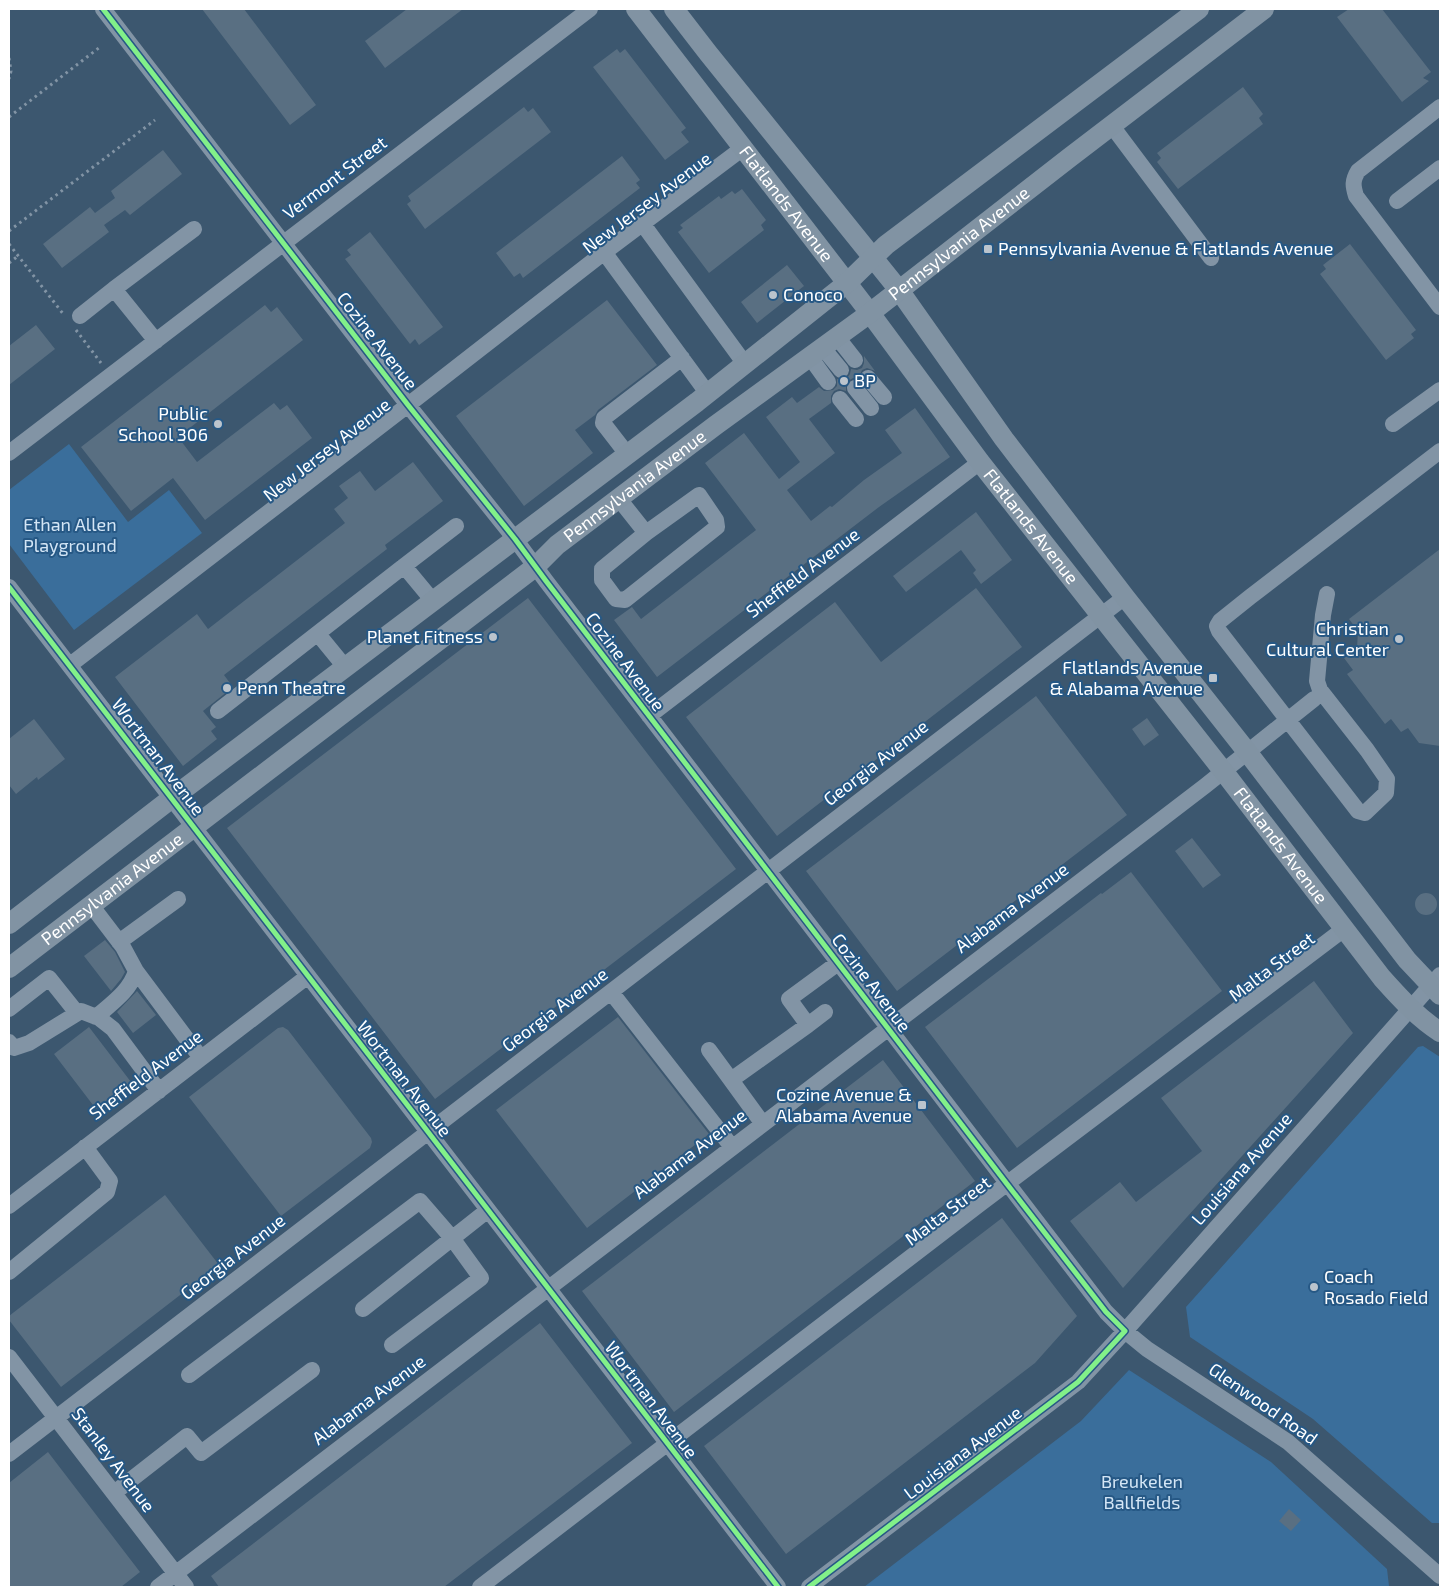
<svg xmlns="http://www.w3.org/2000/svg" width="1449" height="1596" font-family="'Exo 2',sans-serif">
<rect width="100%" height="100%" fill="#3c576f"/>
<!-- green -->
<path fill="#3a6e9b" d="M 69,444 L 128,522 L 169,490 L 202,533 L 74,630 L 9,544 L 9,490 Z
M 1423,1046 L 1440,1057 L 1440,1523 L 1432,1523 L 1313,1419 L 1190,1337 L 1186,1307 L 1418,1047 Z
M 1129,1370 L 1271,1462 L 1387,1569 L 1389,1586 L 864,1587 L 1081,1421 Z"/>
<!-- building -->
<path fill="#596f82" d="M 202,9 L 244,9 L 316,105 L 290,125 Z
M 407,9 L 463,9 L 385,68 L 365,41 Z
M 1349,9 L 1382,9 L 1431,72 L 1423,78 L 1429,81 L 1402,102 L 1337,17 Z
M 617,49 L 620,53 L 625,49 L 686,128 L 681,132 L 689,142 L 665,160 L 593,67 Z
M 1243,87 L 1263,114 L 1259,118 L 1263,124 L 1178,189 L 1157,162 L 1161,158 L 1157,153 Z
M 524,107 L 528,112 L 533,108 L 551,132 L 425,229 L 407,204 L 411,201 L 408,196 Z
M 163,150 L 182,174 L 130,215 L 125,210 L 104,225 L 109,232 L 62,268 L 43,244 L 90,207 L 95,213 L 115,198 L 111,191 Z
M 622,156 L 640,180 L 636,183 L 640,188 L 523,278 L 520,273 L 514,277 L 496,253 Z
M 742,189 L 766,220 L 761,225 L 764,230 L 709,273 L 678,232 L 683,228 L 680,225 L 719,196 L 721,199 L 732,191 L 735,194 Z
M 370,232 L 443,327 L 419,345 L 415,339 L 410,344 L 345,259 L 351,255 L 347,250 Z
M 1350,244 L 1416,330 L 1411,334 L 1414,338 L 1386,360 L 1320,274 L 1326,269 L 1323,265 Z
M 787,265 L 804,286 L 757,323 L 741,302 Z
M 607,300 L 657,365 L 598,410 L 595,415 L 575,430 L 593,453 L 524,506 L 456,416 Z
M 265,305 L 271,312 L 277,307 L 303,340 L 178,437 L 197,462 L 274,403 L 280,410 L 287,405 L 312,438 L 205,520 L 173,478 L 131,511 L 81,447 Z
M 36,325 L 55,349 L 9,385 L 9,346 Z
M 864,356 L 875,371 L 867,368 L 862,370 L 858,379 L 853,378 L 848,381 L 846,385 L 846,391 L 839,389 L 834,391 L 831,396 L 831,403 L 809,419 L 835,453 L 787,490 L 811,521 L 830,506 L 832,507 L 864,480 L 902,453 L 885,430 L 915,408 L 950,457 L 879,507 L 657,677 L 614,620 L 632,607 L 641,619 L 756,530 L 705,463 L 744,433 L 779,479 L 800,462 L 766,417 L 792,397 L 797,403 L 819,387 L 824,391 L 833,390 L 837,386 L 837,379 L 842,380 L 847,378 L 850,374 L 851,369 L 857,370 L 862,368 L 864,363 Z
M 413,462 L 443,501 L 385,545 L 387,549 L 224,675 L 233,687 L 203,711 L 216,727 L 211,731 L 217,739 L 183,766 L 115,677 L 197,614 L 208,629 L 345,523 L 334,509 L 348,498 L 339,486 L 360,471 L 375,491 Z
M 976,512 L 1012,560 L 981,584 L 973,573 L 976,570 L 961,550 L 906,592 L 893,576 Z
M 1440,549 L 1440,746 L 1419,743 L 1408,728 L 1401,732 L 1391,719 L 1385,724 L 1347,674 L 1353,670 L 1344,658 L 1357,648 L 1358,631 L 1349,619 Z
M 976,588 L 1022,647 L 777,836 L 686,717 L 835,602 L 881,662 Z
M 528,598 L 736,869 L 435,1099 L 227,828 Z
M 1036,696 L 1127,815 L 897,991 L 806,871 Z
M 1147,718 L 1159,735 L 1144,746 L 1132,729 Z
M 34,719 L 65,759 L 38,780 L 37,777 L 16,794 L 9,785 L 9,739 Z
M 1192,838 L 1221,875 L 1203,888 L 1175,851 Z
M 1131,872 L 1222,991 L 1017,1148 L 925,1027 L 1101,893 L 1102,894 Z
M1415 904a11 11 0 1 1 22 0a11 11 0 1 1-22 0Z
M 105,940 L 115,952 L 125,972 L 121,979 L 111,991 L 84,956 Z
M 1314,981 L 1353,1033 L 1123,1288 L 1070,1221 L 1120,1182 L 1136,1202 L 1202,1151 L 1161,1098 Z
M 137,991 L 156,1015 L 133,1033 L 117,1012 Z
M 618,1017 L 709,1134 L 587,1228 L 496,1110 Z
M 89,1027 L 131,1082 L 96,1109 L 54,1054 Z
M 283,1027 L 288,1030 L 371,1138 L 372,1142 L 370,1148 L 281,1216 L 189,1097 L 278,1028 Z
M 883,1060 L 975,1181 L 674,1412 L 582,1291 Z
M 165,1195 L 219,1265 L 61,1387 L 9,1320 L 9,1316 Z
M 1002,1218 L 1077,1316 L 1035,1363 L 786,1554 L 704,1446 Z
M 540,1323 L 632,1443 L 444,1587 L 219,1587 L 211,1576 Z
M 48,1452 L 140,1572 L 121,1587 L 9,1587 L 9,1483 Z
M 1289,1509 L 1301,1520 L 1291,1531 L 1279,1521 Z"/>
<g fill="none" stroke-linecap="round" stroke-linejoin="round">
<!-- path -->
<path stroke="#8294a5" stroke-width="3" stroke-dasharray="2.5 4" stroke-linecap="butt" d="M 9,58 L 11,71 L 9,79
M 9,117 L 100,47
M 9,231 L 155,120
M 9,244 L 64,315
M 9,263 L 18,256
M 76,330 L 101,363"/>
<!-- minor -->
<path stroke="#8294a5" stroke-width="16" d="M 103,9 L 408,405 L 515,539 L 546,581 L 1106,1312 L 1125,1331 L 1147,1349 L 1288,1442 L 1440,1576
M 1440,107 L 1358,171 C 1352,181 1353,186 1356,196 L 1440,307
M 1112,126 L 1211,258
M 1397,201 L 1440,168
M 642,223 L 745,364
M 604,252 L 708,394
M 80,316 L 114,289
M 837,337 L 855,360
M 156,341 L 114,289 L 194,229
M 823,348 L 841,370
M 810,357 L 828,382
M 868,378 L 884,397
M 855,388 L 871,408
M 840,399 L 856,419
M 1393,424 L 1440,390
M 9,453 L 590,9
M 627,454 L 603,423 L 604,418 L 682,358
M 699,495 L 716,520 L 717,527 L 625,600 L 616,599 L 602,580 L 602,569 L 646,533 Z
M 619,499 L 646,533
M 9,587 L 778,1587
M 1327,594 L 1323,615 L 1317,681 L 1320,690 L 1367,750 L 1387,779 L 1386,793 L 1365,813 L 1358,811 L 1219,631 L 1217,626 L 1220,621 L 1250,597 L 1440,451
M 433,601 L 404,566 L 456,526
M 318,634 L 345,667
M 70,665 L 408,405 L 602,254 L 743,148
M 218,711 L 404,566
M 649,716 L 980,462
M 91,905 L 123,947 L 136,971 C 130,991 112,1003 96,1017
M 119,942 L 178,899
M 136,971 L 201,1058
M 611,992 L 732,1147
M 9,1009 L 49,978 L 77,1013
M 808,1025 L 825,1012
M 9,1042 L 14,1048 L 29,1043 L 81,1011 L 99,1018 L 113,1029 L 159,1091
M 709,1050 L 731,1080 L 808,1025 L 789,999 L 838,963
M 731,1080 L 763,1124
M 9,1206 L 308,976
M 9,1272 L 107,1192 L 110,1181 L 85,1147
M 363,1309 L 488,1210
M 9,1357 L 186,1587
M 189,1375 L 420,1201 L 452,1238 L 481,1278 L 392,1345
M 9,1454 L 1125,597
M 114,1493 L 187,1436 L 201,1453 L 312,1370
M 158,1587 L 1205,786 L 1314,699
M 480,1587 L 980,1204 L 1344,929
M 809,1587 L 1078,1382 L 1125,1331 L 1440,975"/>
<!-- major -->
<g stroke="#8193a3" stroke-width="20">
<path id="s1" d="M 636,9 L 870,313 L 980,462 L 1224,772 L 1382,978 C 1399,997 1418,1018 1440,1032"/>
<path d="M 674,9 L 708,53 L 899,290 L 1004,439 L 1125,597 L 1248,753 L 1407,960 L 1440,995"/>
<path d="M 9,924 L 172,798 L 697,402 L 847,283 L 886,245 L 1199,9"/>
<path id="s2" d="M 9,968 L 535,567 L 557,545 L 716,425 L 870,313 L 1069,158 L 1264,9"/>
</g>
<!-- cycleway casing -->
<g stroke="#265885" stroke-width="8">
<path id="cycleway" d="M 103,9 L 408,405 L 515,539 L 546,581 L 1007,1184 L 1106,1312 L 1125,1331 L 1078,1382 L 809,1587
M 9,587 L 778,1587"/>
</g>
<!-- cycleway -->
<use href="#cycleway" stroke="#82f089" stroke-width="5"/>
</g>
<!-- markers -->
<g fill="#bbc4cd" stroke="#265885" stroke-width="2">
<rect x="983" y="244" width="10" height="10" rx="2.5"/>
<circle cx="773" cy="295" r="5"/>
<circle cx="844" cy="381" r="5"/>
<circle cx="218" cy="424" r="5"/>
<circle cx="493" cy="637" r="5"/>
<circle cx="1399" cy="639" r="5"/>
<rect x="1208" y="673" width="10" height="10" rx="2.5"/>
<circle cx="227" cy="688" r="5"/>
<rect x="917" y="1100" width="10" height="10" rx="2.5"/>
<circle cx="1314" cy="1287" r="5"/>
</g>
<g text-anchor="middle" stroke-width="4" stroke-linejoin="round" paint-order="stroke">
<!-- street labels -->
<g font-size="18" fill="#fff" stroke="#265885">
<text transform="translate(335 178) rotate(-37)" y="6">Vermont Street</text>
<text transform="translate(647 203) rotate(-37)" y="6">New Jersey Avenue</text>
<text dy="6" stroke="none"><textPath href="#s1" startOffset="246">Flatlands Avenue</textPath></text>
<text dy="6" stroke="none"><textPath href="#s2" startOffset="1195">Pennsylvania Avenue</textPath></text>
<text transform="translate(377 341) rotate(52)" y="6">Cozine Avenue</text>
<text transform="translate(327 450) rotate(-38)" y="6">New Jersey Avenue</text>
<text dy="6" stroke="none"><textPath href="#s2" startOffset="790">Pennsylvania Avenue</textPath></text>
<text dy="6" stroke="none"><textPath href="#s1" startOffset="651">Flatlands Avenue</textPath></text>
<text transform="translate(803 573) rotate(-37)" y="6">Sheffield Avenue</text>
<text transform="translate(625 662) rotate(53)" y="6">Cozine Avenue</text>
<text transform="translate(158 757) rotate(53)" y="6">Wortman Avenue</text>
<text transform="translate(876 763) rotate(-38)" y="6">Georgia Avenue</text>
<text dy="6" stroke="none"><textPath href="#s1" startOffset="1056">Flatlands Avenue</textPath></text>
<text dy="6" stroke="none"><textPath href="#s2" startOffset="130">Pennsylvania Avenue</textPath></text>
<text transform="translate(1012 908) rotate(-37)" y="6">Alabama Avenue</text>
<text transform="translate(1272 967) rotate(-37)" y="6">Malta Street</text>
<text transform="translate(871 983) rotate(53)" y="6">Cozine Avenue</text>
<text transform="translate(555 1010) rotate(-37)" y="6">Georgia Avenue</text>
<text transform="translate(146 1075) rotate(-37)" y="6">Sheffield Avenue</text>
<text transform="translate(404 1079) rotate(52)" y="6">Wortman Avenue</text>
<text transform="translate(690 1154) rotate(-37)" y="6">Alabama Avenue</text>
<text transform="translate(1242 1169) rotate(-49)" y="6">Louisiana Avenue</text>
<text transform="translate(948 1211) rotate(-37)" y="6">Malta Street</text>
<text transform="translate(233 1257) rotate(-38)" y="6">Georgia Avenue</text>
<text transform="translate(369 1400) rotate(-37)" y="6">Alabama Avenue</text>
<text transform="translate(651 1400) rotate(53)" y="6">Wortman Avenue</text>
<text transform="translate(1263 1404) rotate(35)" y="6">Glenwood Road</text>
<text transform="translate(963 1453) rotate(-37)" y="6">Louisiana Avenue</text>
<text transform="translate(113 1460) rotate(53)" y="6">Stanley Avenue</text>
</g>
<!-- poi labels -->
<g font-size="18" fill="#fff" stroke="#265885" text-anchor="start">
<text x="998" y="255">Pennsylvania Avenue &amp; Flatlands Avenue</text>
<text x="783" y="301">Conoco</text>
<text x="854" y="387">BP</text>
<text x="208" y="420" text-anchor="end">Public<tspan x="208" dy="21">School 306</tspan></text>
<text x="1389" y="635" text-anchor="end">Christian<tspan x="1389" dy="21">Cultural Center</tspan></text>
<text x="483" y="643" text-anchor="end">Planet Fitness</text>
<text x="1203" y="674" text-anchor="end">Flatlands Avenue<tspan x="1203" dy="21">&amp; Alabama Avenue</tspan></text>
<text x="237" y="694">Penn Theatre</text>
<text x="912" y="1101" text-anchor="end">Cozine Avenue &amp;<tspan x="912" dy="21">Alabama Avenue</tspan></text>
<text x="1324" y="1283">Coach<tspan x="1324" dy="21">Rosado Field</tspan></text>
</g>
<!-- park labels -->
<g font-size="18" fill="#d4e6f6" stroke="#265885">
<text x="70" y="531">Ethan Allen<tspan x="70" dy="21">Playground</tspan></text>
<text x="1142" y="1488">Breukelen<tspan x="1142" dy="21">Ballfields</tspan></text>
</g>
</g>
<!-- border -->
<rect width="1449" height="1596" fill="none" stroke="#ffffff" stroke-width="20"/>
</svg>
